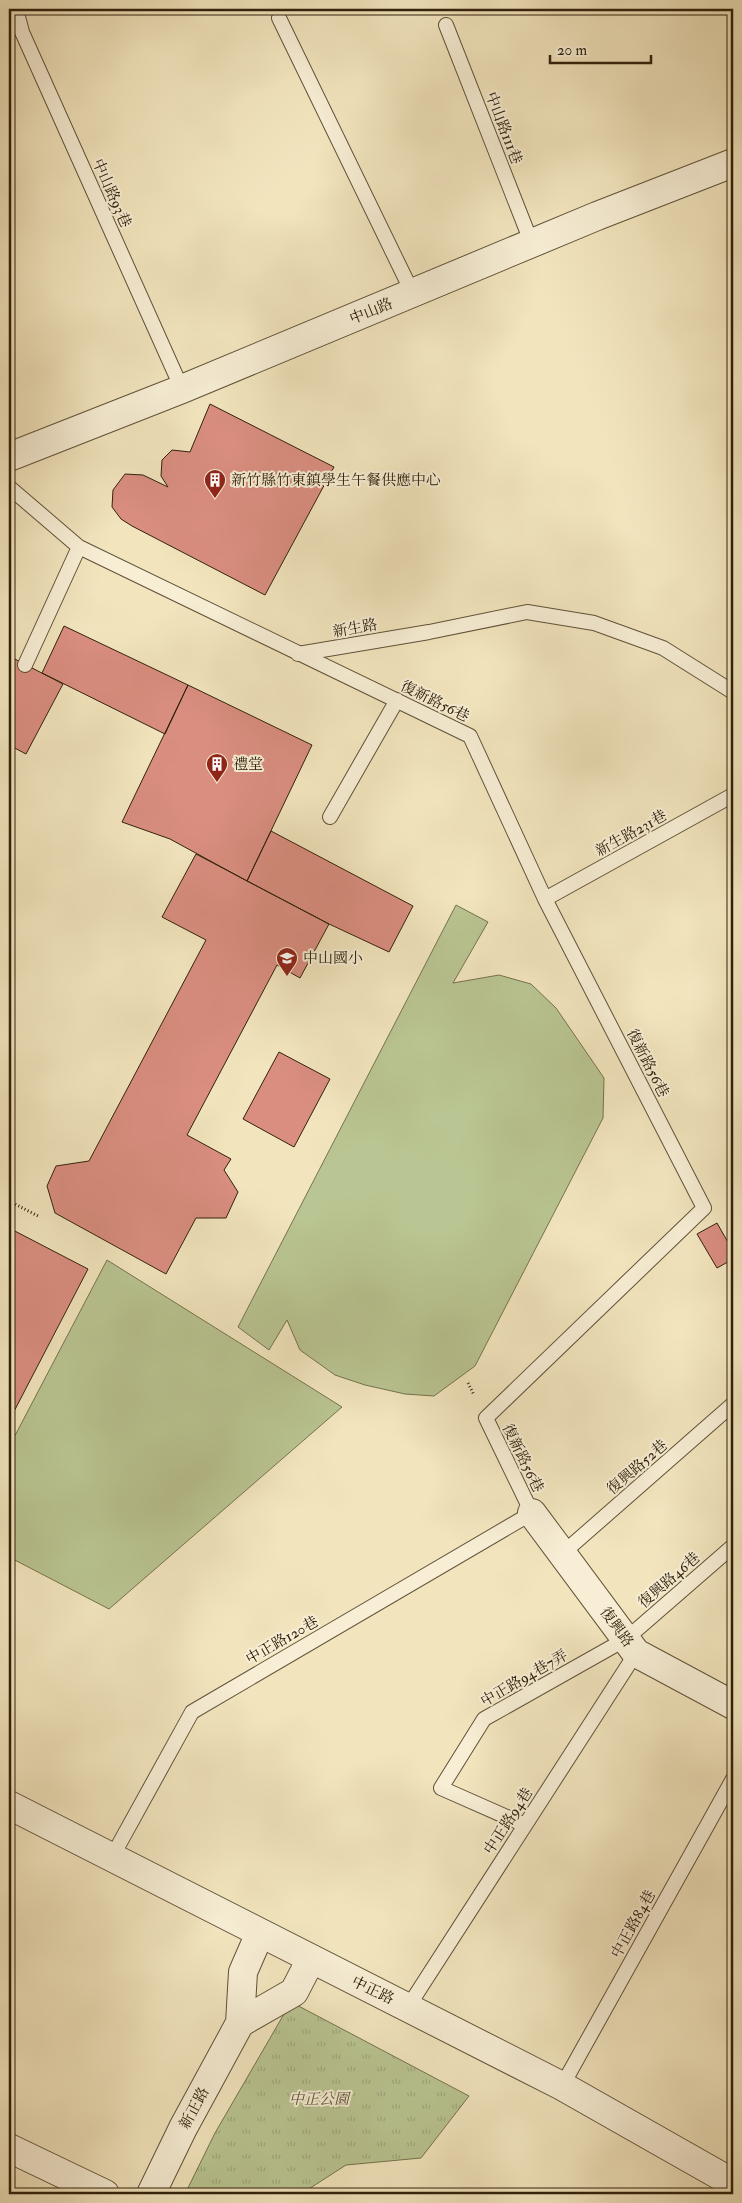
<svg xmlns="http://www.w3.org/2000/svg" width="742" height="2203" font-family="'IM FELL Double Pica','Noto Serif TC',serif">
<defs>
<pattern id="park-tufts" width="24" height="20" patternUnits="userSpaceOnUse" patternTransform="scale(1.25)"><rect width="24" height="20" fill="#b9c592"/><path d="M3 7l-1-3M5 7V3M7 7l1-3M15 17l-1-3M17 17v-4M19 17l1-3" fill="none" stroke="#9fa97d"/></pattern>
</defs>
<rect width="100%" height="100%" fill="#f2e5be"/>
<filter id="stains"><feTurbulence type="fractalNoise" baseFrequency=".004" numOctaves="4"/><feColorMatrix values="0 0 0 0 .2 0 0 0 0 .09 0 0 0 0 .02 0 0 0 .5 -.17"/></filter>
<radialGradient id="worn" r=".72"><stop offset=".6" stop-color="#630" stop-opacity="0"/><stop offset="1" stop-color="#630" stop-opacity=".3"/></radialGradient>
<!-- green -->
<path fill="#b9c592" stroke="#74734e" d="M 456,905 L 488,922 L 453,983 L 499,975 L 531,984 L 556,1008 L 604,1078 L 603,1118 L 475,1366 L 434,1396 L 405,1394 L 365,1385 L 335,1375 L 300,1350 L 287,1320 L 269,1350 L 238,1327 Z
M 107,1260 L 342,1407 L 109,1609 L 9,1557 L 9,1447 Z"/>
<!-- park -->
<path fill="url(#park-tufts)" stroke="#74734e" d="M 291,2002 L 469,2096 L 421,2158 L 346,2165 L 301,2194 L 185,2194 L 215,2133 Z"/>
<!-- building -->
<path fill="#da8e80" stroke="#30210b" d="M 210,404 L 334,467 L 265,595 L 132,526 L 121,519 L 112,507 L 113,490 L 125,474 L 143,475 L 168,487 L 161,476 L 162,460 L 172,450 L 190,452 Z
M 64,626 L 188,685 L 165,734 L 42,673 Z
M 9,656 L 63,684 L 26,754 L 9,745 Z
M 188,685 L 312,745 L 247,881 L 170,839 L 122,822 Z
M 271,831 L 413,906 L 389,952 L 329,924 L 247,881 Z
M 196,854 L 329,924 L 300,978 L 277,965 L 187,1135 L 231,1159 L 224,1170 L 238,1192 L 226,1218 L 196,1218 L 166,1274 L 55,1213 L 47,1186 L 56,1166 L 89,1161 L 206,940 L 162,917 Z
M 279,1052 L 330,1079 L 294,1147 L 243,1119 Z
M 717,1223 L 733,1251 L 733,1259 L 717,1268 L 697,1234 Z
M 9,1228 L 88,1269 L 9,1421 Z"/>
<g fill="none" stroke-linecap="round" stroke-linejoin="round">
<!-- service casing -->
<g stroke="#605238" stroke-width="16">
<path id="service" d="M 16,9 L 22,32 L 182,389
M 279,18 L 413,294
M 446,25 L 532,244
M 9,487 L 79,547 L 470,736 L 545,899 L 704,1208 L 486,1418 L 532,1513 L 192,1712 L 112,1857
M 298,654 L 429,632 L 527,612 L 594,623 L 663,648 L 733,692
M 25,665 L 79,547
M 330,817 L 397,700
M 545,899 L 733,795
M 563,1553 L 733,1404
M 525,1825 L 441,1788 L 484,1719 L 626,1639 L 733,1546
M 408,2007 L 636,1653
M 562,2086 L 733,1779"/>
</g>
<!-- minor casing -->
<g stroke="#605238" stroke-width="30">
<path id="minor" d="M 532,1513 L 636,1653 L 733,1705
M 240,2023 L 294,1992 L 311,1959
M 9,2148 L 105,2194
M 151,2194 L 183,2128 L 240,2023 L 243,1972 L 260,1933"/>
</g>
<!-- tertiary casing -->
<g stroke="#605238" stroke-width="30">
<path id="tertiary" d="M 9,457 L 182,389 L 597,216 L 733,163
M 9,1805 L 562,2086 L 733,2183"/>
</g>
<!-- path -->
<path stroke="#30210b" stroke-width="3" stroke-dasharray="1 2.5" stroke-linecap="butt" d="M 9,1201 L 40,1217
M 468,1383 L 474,1395"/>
<!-- service -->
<use href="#service" stroke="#f7eed5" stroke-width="14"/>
<!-- minor -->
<use href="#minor" stroke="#f7eed5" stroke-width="28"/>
<!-- tertiary -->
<use href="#tertiary" stroke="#f7eed5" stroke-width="28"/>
</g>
<!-- icons -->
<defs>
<g id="building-pin" transform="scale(1.125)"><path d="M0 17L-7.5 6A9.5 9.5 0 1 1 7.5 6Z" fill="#8f2418" stroke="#f7eed5"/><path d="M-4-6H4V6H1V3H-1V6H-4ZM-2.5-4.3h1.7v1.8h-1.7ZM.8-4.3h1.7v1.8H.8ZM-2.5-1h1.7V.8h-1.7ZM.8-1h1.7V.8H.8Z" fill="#fff"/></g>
<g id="school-pin" transform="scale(1.125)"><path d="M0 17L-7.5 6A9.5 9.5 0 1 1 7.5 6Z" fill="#8f2418" stroke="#f7eed5"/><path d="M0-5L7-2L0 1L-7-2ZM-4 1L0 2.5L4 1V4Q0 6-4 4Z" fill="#fff"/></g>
</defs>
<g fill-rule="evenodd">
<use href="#building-pin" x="215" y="480"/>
<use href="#building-pin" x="217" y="764"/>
<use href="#school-pin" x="287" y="958"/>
</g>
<g text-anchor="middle" stroke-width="4" stroke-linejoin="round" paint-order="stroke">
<!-- street labels -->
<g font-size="15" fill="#30210b" stroke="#f7eed5">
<text transform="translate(504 128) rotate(69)" y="5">中山路111巷</text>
<text transform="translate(112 193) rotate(66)" y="5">中山路93巷</text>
<text transform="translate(371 311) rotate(-22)" y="5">中山路</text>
<text transform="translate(355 628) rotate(-10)" y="5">新生路</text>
<text transform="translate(435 701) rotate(26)" y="5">復新路56巷</text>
<text transform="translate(631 833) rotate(-29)" y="5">新生路231巷</text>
<text transform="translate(648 1063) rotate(63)" y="5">復新路56巷</text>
<text transform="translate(523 1458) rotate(64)" y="5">復新路56巷</text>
<text transform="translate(637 1467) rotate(-41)" y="5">復興路52巷</text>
<text transform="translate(669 1580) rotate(-41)" y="5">復興路46巷</text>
<text transform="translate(617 1627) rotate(54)" y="5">復興路</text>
<text transform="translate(282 1640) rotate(-30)" y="5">中正路120巷</text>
<text transform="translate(524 1678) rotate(-30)" y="5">中正路94巷7弄</text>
<text transform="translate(508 1821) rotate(-57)" y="5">中正路94巷</text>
<text transform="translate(633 1924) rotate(-61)" y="5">中正路84巷</text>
<text transform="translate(373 1990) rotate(26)" y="5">中正路</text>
<text transform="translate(194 2108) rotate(-62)" y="5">新正路</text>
</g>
<!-- poi labels -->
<g font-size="15" fill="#30210b" stroke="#f7eed5" text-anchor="start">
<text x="231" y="485">新竹縣竹東鎮學生午餐供應中心</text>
<text x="233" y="769">禮堂</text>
<text x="303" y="963">中山國小</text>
</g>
<!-- park labels -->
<g font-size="15" font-style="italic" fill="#595234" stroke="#f7eed5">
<text x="319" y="2104">中正公園</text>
</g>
</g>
<!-- margin -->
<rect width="742" height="2203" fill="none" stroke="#f2e5be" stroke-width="30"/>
<rect x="10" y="10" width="722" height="2183" fill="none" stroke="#30210b" stroke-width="2.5"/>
<rect x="15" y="15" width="712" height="2173" fill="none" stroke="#30210b"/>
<!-- scale -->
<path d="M550 55v8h101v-8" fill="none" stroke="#30210b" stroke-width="2.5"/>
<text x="557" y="55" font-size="15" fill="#30210b" stroke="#f7eed5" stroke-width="4" paint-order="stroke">20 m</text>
<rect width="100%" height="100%" filter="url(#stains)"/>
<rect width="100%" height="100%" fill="url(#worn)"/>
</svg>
